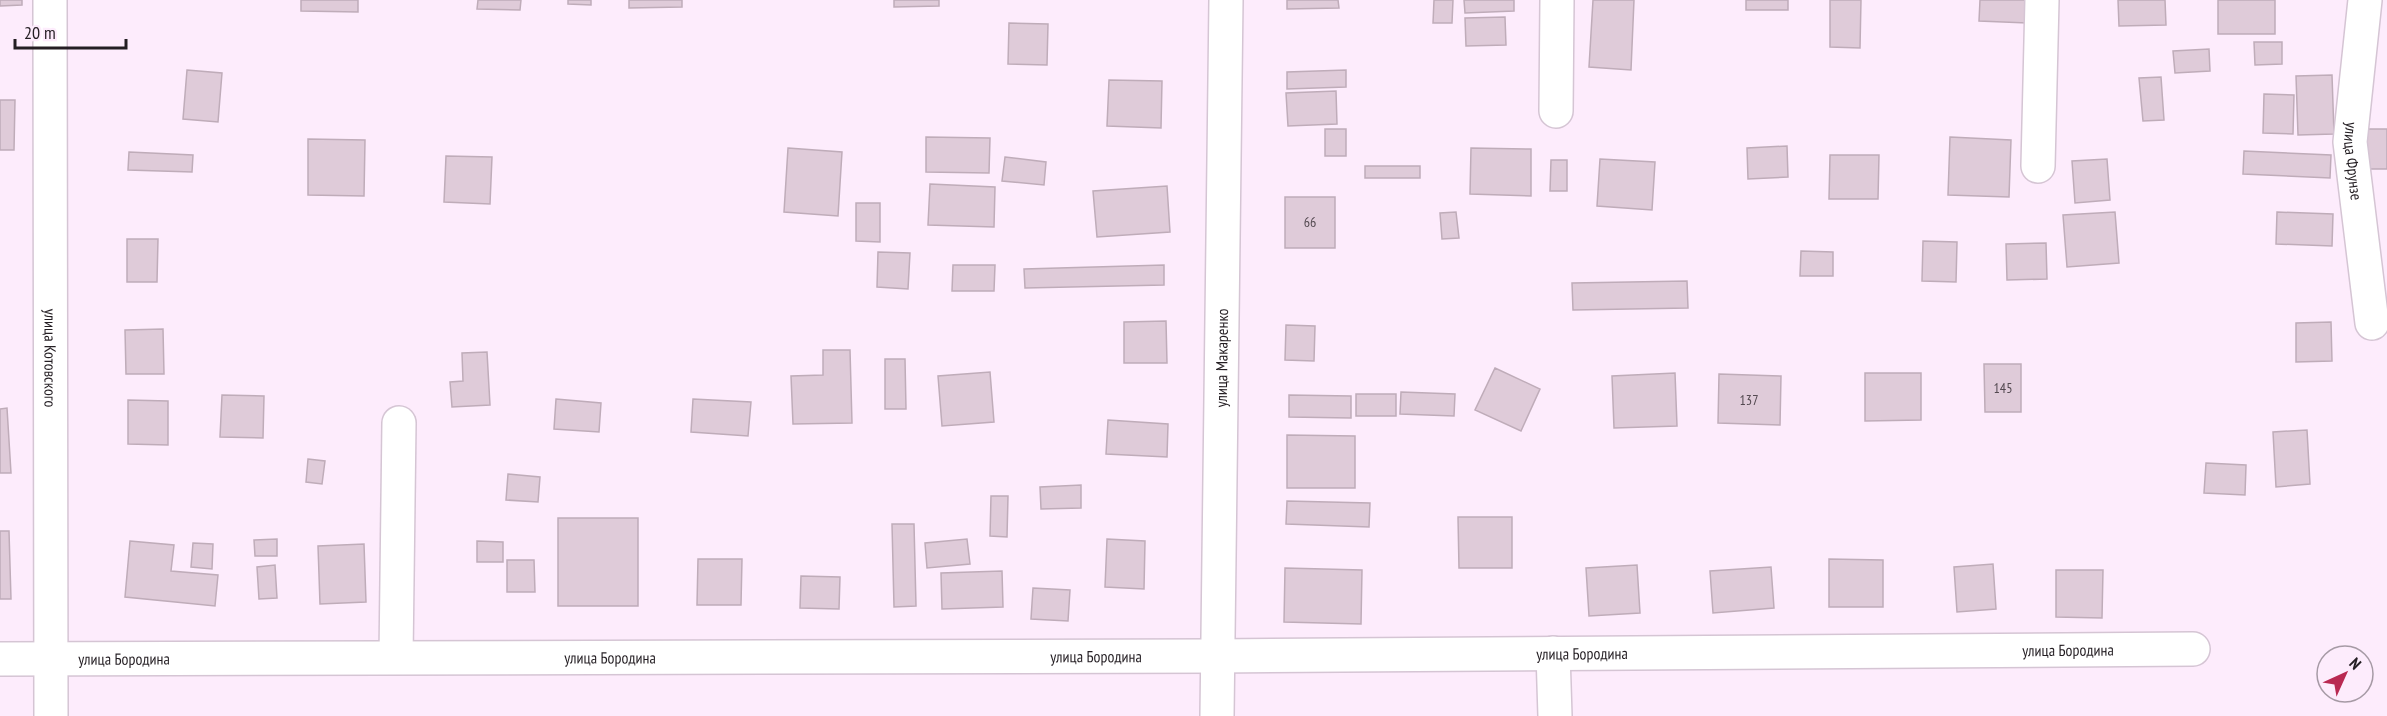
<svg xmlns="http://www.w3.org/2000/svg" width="2387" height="716" font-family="'PT Sans Narrow',sans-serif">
<rect width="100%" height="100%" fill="#fdecfc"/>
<!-- building -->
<path fill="#dfcbd9" stroke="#bfacb9" stroke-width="1.5" d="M 0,0 L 22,0 L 22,5 L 0,6 Z
M 301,0 L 358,0 L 358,12 L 301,11 Z
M 478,0 L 521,0 L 520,10 L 477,9 Z
M 568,0 L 591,0 L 591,5 L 568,4 Z
M 629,0 L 682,0 L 682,7 L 629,8 Z
M 894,0 L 939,0 L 939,6 L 894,7 Z
M 1287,0 L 1338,0 L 1339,8 L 1287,9 Z
M 1434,0 L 1453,0 L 1452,23 L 1433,23 Z
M 1464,0 L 1514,0 L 1514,11 L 1465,13 Z
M 1593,0 L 1634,0 L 1631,70 L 1589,67 Z
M 1746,0 L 1788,0 L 1788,10 L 1746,10 Z
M 1830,0 L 1861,0 L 1860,48 L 1830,47 Z
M 1980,0 L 2028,0 L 2027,23 L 1979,21 Z
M 2118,0 L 2165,0 L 2166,25 L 2119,26 Z
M 2218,0 L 2275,0 L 2275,34 L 2218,34 Z
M 1505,17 L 1506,45 L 1466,46 L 1465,18 Z
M 1009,23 L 1048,24 L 1047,65 L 1008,64 Z
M 2254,42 L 2282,42 L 2282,64 L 2255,65 Z
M 2209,49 L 2210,71 L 2175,73 L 2173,51 Z
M 187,70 L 222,73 L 218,122 L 183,119 Z
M 1346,70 L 1346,87 L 1287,89 L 1287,72 Z
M 2332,75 L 2334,134 L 2298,135 L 2296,76 Z
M 2161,77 L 2164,120 L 2143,121 L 2139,78 Z
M 1109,80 L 1162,81 L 1161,128 L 1107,126 Z
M 1336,91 L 1337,124 L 1288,126 L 1286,93 Z
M 2264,94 L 2294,95 L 2293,134 L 2263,133 Z
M 0,100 L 15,100 L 14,150 L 0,150 Z
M 1325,129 L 1346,129 L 1346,156 L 1325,156 Z
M 2365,129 L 2387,129 L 2387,169 L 2365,169 Z
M 926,137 L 990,138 L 989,173 L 926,172 Z
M 1950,137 L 2011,140 L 2009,197 L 1948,195 Z
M 308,139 L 365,140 L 364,196 L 308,195 Z
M 1787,146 L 1788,177 L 1748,179 L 1747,148 Z
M 788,148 L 842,152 L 838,216 L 784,212 Z
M 1471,148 L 1531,149 L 1531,196 L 1470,194 Z
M 2244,151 L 2331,155 L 2330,178 L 2243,174 Z
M 129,152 L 193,155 L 192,172 L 128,170 Z
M 1830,155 L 1879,155 L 1878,199 L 1829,199 Z
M 446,156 L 492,157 L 490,204 L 444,202 Z
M 1005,157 L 1046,162 L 1044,185 L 1002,181 Z
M 1600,159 L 1655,162 L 1652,210 L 1597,206 Z
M 2107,159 L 2110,200 L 2075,203 L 2072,161 Z
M 1551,160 L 1567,160 L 1567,191 L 1550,191 Z
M 1365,166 L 1420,166 L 1420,178 L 1365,178 Z
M 930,184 L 995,187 L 994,227 L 928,225 Z
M 1167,186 L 1170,232 L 1097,237 L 1093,191 Z
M 1285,197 L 1335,197 L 1335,248 L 1285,248 Z
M 856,203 L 880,203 L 880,242 L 856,241 Z
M 1456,212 L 1459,238 L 1442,239 L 1440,213 Z
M 2115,212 L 2119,263 L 2067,267 L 2063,215 Z
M 2277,212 L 2333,214 L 2332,246 L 2276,244 Z
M 127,239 L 158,239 L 157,282 L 127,282 Z
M 1923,241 L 1957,242 L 1956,282 L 1922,281 Z
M 2046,243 L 2047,279 L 2007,280 L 2006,244 Z
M 1801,251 L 1833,252 L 1833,276 L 1800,276 Z
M 878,252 L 910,253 L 908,289 L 877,287 Z
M 953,265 L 995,265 L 994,291 L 952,291 Z
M 1164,265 L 1164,285 L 1025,288 L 1024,269 Z
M 1687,281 L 1688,308 L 1573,310 L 1572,283 Z
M 1166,321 L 1167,363 L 1124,363 L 1124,322 Z
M 2331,322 L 2332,361 L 2296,362 L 2296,323 Z
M 1286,325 L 1315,326 L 1314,361 L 1285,360 Z
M 163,329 L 164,374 L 126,374 L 125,330 Z
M 823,350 L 850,350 L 852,423 L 793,424 L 791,376 L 823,375 Z
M 487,352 L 490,405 L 452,407 L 450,382 L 463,381 L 462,353 Z
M 885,359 L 905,359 L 906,409 L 885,409 Z
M 1984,364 L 2021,364 L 2021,412 L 1985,412 Z
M 1495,368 L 1540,389 L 1521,431 L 1475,410 Z
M 990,372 L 994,422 L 942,426 L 938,376 Z
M 1675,373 L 1677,426 L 1614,428 L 1612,376 Z
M 1865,373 L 1921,373 L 1921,420 L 1865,421 Z
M 1719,374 L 1781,376 L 1780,425 L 1718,423 Z
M 1401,392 L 1455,394 L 1454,416 L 1400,414 Z
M 1356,394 L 1396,394 L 1396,416 L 1356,416 Z
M 222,395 L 264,396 L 263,438 L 220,437 Z
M 1289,395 L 1351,396 L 1351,418 L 1289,417 Z
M 556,399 L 601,403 L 599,432 L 554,429 Z
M 693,399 L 751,402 L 748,436 L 691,432 Z
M 128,400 L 168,401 L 168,445 L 128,444 Z
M 7,408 L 11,473 L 0,473 L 0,409 Z
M 1108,420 L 1168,424 L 1167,457 L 1106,454 Z
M 2307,430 L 2310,484 L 2276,487 L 2273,432 Z
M 1287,435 L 1355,436 L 1355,488 L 1287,488 Z
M 308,459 L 325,461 L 322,484 L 306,482 Z
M 2206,463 L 2246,465 L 2245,495 L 2204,493 Z
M 508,474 L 540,477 L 538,502 L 506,500 Z
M 1081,485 L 1081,508 L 1041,509 L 1040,487 Z
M 991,496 L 1008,496 L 1007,537 L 990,536 Z
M 1287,501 L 1370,503 L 1369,527 L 1286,524 Z
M 1458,517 L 1512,517 L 1512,568 L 1459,568 Z
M 558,518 L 638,518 L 638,606 L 558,606 Z
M 892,524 L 914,524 L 916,606 L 894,607 Z
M 0,531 L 9,531 L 11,599 L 0,599 Z
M 277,539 L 277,556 L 255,556 L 254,540 Z
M 967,539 L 970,564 L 927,568 L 925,543 Z
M 1107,539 L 1145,541 L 1144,589 L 1105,587 Z
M 130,541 L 174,545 L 171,571 L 218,575 L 215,606 L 125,597 Z
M 477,541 L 503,542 L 503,562 L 477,562 Z
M 193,543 L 213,544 L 212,569 L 191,567 Z
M 364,544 L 366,602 L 320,604 L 318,546 Z
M 698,559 L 742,559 L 741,605 L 697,605 Z
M 1829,559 L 1883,560 L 1883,607 L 1829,607 Z
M 507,560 L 534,560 L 535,592 L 507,592 Z
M 1993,564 L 1996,609 L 1957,612 L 1954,567 Z
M 275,565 L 277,598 L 259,599 L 257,567 Z
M 1637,565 L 1640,613 L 1589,616 L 1586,568 Z
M 1771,567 L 1774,608 L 1713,613 L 1710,571 Z
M 1285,568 L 1362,570 L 1361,624 L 1284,622 Z
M 2056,570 L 2103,570 L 2102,618 L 2056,617 Z
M 1002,571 L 1003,607 L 942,609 L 941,573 Z
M 801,576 L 840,577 L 839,609 L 800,608 Z
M 1033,588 L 1070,590 L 1068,621 L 1031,619 Z"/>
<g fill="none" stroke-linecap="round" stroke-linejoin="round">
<!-- minor casing -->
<g stroke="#d5c5d4" stroke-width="36">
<g id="minor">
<path id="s1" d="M 50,0 L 51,716"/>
<path id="s2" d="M 2365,0 L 2350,142 L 2372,323"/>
<path d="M 1556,111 L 1557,0"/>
<path d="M 2038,166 L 2042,0"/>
<path d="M 1553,653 L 1555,716"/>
<path d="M 396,657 L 399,423"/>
<path id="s3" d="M 0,659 L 1216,656 L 2193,649"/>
<path id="s4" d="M 1217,716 L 1226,0"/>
</g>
</g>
<!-- minor -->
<use href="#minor" stroke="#fff" stroke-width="33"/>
</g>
<g text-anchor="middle" stroke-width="6" stroke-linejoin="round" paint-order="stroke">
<!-- number labels -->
<g font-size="14" fill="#534950">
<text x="1310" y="227">66</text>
<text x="2003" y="393">145</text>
<text x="1749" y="405">137</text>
</g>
<!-- street labels -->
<g font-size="16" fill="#241e23" stroke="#fdecfc">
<text dy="6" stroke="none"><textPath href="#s2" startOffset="162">улица Фрунзе</textPath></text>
<text dy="6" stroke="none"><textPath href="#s1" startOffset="358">улица Котовского</textPath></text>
<text dy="6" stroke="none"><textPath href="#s4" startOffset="358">улица Макаренко</textPath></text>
<text dy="6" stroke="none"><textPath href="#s3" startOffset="2068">улица Бородина</textPath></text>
<text dy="6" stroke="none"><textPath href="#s3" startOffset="1582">улица Бородина</textPath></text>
<text dy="6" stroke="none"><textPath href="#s3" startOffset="1096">улица Бородина</textPath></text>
<text dy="6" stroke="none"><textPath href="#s3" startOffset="610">улица Бородина</textPath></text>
<text dy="6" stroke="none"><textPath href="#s3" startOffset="124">улица Бородина</textPath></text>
</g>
</g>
<!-- north arrow -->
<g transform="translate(2345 674) rotate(45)"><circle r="28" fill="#fdecfc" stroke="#a69aa5" stroke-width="1.5"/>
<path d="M0-4.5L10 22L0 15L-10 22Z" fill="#b92952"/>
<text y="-9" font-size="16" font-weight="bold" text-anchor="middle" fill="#241e23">N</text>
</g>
<!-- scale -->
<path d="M15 39v9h111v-9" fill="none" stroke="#241e23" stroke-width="3"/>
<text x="24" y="39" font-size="18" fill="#241e23" stroke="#fdecfc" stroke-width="4.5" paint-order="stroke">20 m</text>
</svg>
